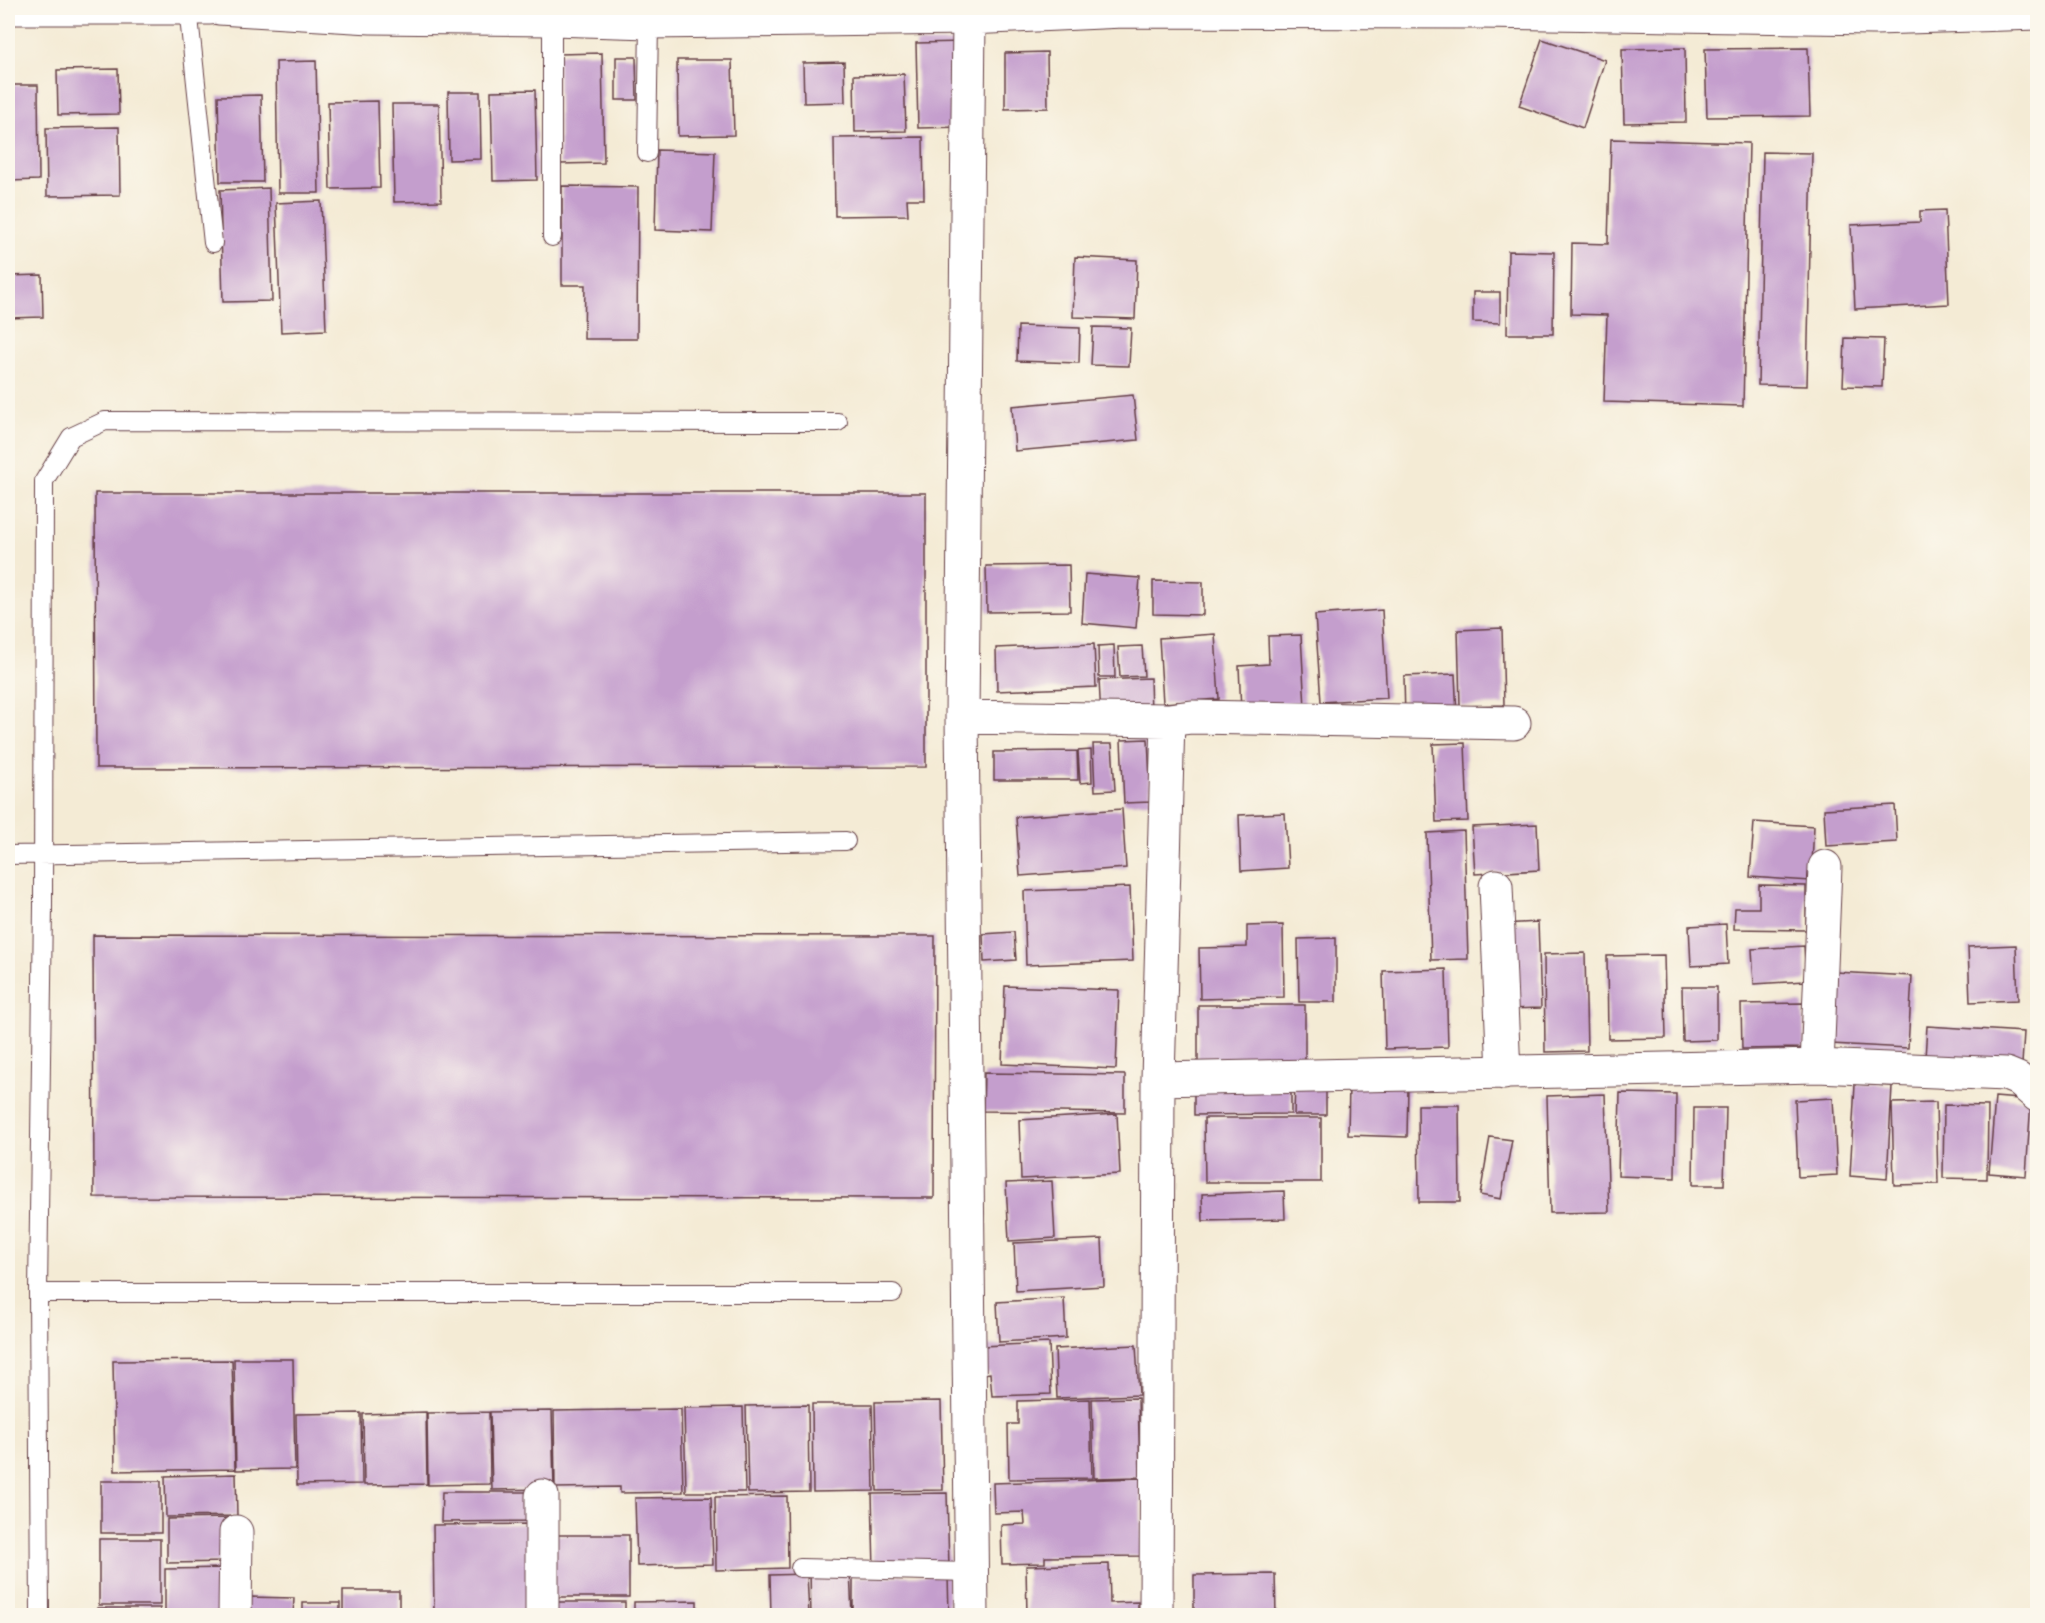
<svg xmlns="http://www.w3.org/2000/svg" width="2045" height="1623" font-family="'IM FELL Double Pica',serif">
<rect width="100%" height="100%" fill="#fbf7ec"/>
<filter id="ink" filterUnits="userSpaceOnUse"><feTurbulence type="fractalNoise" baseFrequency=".0167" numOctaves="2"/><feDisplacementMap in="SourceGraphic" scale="12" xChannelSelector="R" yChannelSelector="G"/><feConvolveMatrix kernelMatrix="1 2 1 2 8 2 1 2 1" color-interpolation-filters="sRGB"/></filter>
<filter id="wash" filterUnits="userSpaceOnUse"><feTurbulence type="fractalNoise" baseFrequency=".008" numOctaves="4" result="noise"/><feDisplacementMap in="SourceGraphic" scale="24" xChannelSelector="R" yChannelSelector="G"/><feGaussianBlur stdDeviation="1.35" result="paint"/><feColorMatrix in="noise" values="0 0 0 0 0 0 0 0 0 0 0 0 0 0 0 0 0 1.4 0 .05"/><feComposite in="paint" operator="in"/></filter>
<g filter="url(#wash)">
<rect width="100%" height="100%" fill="#f4ebd5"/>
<g id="blocks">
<!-- building -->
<path fill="#c49ecd" d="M 1542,39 L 1605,60 L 1583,128 L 1519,106 Z
M 963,42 L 964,127 L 918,128 L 916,43 Z
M 1685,48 L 1686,122 L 1624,123 L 1622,49 Z
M 1808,48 L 1810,116 L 1707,117 L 1705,49 Z
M 1047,52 L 1048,108 L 1005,109 L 1005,53 Z
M 602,53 L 604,163 L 560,164 L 558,54 Z
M 616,57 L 636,57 L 637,100 L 616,100 Z
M 677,60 L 732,60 L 734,135 L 678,136 Z
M 316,61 L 319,193 L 278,193 L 276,62 Z
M 844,62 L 845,102 L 804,103 L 803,63 Z
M 118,69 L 119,114 L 58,115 L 57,70 Z
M 904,74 L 906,131 L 855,132 L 854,75 Z
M 8,85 L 38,85 L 39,180 L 8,181 Z
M 535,90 L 537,180 L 493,181 L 491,91 Z
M 448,92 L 480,92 L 481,159 L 449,160 Z
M 261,95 L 263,182 L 220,182 L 218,96 Z
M 378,101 L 380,188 L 330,189 L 328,102 Z
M 392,104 L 439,104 L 441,201 L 394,202 Z
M 119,127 L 120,195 L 47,196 L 46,128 Z
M 923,137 L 924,199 L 907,199 L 908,215 L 835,216 L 834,138 Z
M 1611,139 L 1749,143 L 1743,406 L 1604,402 L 1607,315 L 1571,314 L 1572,243 L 1608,244 Z
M 657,150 L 715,152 L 712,232 L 655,230 Z
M 1763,152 L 1812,153 L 1807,386 L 1758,385 Z
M 562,186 L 638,187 L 637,339 L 584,339 L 585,285 L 562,285 Z
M 269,188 L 272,301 L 223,302 L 220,190 Z
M 321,201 L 326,330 L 281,332 L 276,203 Z
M 1945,210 L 1949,304 L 1855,309 L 1851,225 L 1920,222 L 1920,211 Z
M 1508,251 L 1554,252 L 1553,334 L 1507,334 Z
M 1075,257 L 1137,260 L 1135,319 L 1073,317 Z
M 42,275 L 43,317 L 8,318 L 8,276 Z
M 1473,292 L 1500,292 L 1500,323 L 1473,322 Z
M 1018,326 L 1080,328 L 1079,363 L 1017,361 Z
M 1093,327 L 1131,328 L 1129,366 L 1091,365 Z
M 1845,338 L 1884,339 L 1882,387 L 1843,386 Z
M 1133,395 L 1138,440 L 1015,451 L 1012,406 Z
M 95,493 L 926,493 L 926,767 L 96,768 Z
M 1069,565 L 1070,611 L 987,612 L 986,566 Z
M 1085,574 L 1140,578 L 1136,628 L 1082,623 Z
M 1153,581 L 1203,582 L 1203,615 L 1153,614 Z
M 1382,610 L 1387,698 L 1321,702 L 1315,615 Z
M 1502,628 L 1504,705 L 1460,706 L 1458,630 Z
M 1215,634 L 1219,699 L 1163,703 L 1159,638 Z
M 1301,635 L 1305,708 L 1241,711 L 1239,666 L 1269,664 L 1268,636 Z
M 1094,644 L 1096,687 L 997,691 L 996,648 Z
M 1114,645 L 1115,677 L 1099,677 L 1098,646 Z
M 1142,646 L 1144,676 L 1120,677 L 1118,647 Z
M 1455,674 L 1457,717 L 1405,719 L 1404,676 Z
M 1150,678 L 1151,714 L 1101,717 L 1099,680 Z
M 1148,739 L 1151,802 L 1124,803 L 1121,740 Z
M 1465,743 L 1468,821 L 1436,822 L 1433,744 Z
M 1093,744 L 1112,744 L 1115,790 L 1095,791 Z
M 1091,750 L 1092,782 L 1080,783 L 1078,751 Z
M 1077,751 L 1078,780 L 994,780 L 994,752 Z
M 1895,805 L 1897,842 L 1826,846 L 1824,809 Z
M 1122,809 L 1126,868 L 1020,876 L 1016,817 Z
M 1285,813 L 1288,868 L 1241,871 L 1239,815 Z
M 1754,822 L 1814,826 L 1811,881 L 1750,877 Z
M 1537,824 L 1539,870 L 1475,874 L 1472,827 Z
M 1464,831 L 1468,959 L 1431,960 L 1427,833 Z
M 1759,885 L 1806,886 L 1806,930 L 1734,929 L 1735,908 L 1759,908 Z
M 1130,887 L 1133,961 L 1026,965 L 1024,891 Z
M 1538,922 L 1541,1008 L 1505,1009 L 1502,924 Z
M 1726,924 L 1728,964 L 1691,966 L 1689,926 Z
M 1283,925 L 1284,997 L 1200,999 L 1199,948 L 1247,947 L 1247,926 Z
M 1014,932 L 1016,960 L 984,962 L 983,934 Z
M 93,935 L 935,936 L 934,1198 L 94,1197 Z
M 1336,938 L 1336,1002 L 1299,1002 L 1298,939 Z
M 2016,945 L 2018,1000 L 1970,1002 L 1968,947 Z
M 1804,946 L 1806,981 L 1754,984 L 1752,949 Z
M 1585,953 L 1587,1051 L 1545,1052 L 1544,954 Z
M 1664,955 L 1666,1038 L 1608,1039 L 1607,956 Z
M 1446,969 L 1448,1047 L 1385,1049 L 1383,971 Z
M 1835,972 L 1912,976 L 1908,1048 L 1831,1044 Z
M 1005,986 L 1119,990 L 1116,1069 L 1002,1064 Z
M 1682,987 L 1717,987 L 1717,1040 L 1683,1041 Z
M 1803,1003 L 1804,1048 L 1742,1049 L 1741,1004 Z
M 1198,1005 L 1305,1005 L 1305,1068 L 1198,1068 Z
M 1927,1026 L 2024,1032 L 2022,1064 L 1925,1058 Z
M 984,1073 L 1125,1075 L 1125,1113 L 983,1111 Z
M 1295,1082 L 1326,1083 L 1326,1115 L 1294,1115 Z
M 1349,1084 L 1408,1086 L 1407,1137 L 1348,1135 Z
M 1855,1084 L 1892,1086 L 1887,1179 L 1850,1176 Z
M 1194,1088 L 1291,1088 L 1291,1114 L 1194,1115 Z
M 1620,1093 L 1676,1094 L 1675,1178 L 1618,1176 Z
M 1605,1094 L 1609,1212 L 1550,1213 L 1547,1096 Z
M 1995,1097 L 2031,1100 L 2026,1176 L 1989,1173 Z
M 1833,1098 L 1837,1175 L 1798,1177 L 1795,1100 Z
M 1936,1102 L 1938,1184 L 1894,1185 L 1892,1103 Z
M 1418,1105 L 1459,1105 L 1460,1202 L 1419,1202 Z
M 1944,1105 L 1988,1106 L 1987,1179 L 1943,1178 Z
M 1694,1108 L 1726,1108 L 1724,1185 L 1693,1185 Z
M 1117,1114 L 1120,1174 L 1021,1179 L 1019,1120 Z
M 1204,1118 L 1321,1118 L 1321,1182 L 1205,1182 Z
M 1490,1137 L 1512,1140 L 1501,1199 L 1480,1195 Z
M 1052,1181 L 1055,1238 L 1009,1241 L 1006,1183 Z
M 1284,1191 L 1285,1219 L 1203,1221 L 1202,1194 Z
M 1102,1239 L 1104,1286 L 1016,1291 L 1014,1243 Z
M 1064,1298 L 1066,1338 L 999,1342 L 997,1302 Z
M 1049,1343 L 1051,1394 L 992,1396 L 990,1373 L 983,1374 L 982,1346 Z
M 1136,1345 L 1139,1395 L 1057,1398 L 1055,1349 Z
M 234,1359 L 293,1359 L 295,1469 L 236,1470 Z
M 232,1360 L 235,1469 L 115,1471 L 113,1361 Z
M 1138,1398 L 1140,1477 L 1094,1478 L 1092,1399 Z
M 1090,1399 L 1092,1478 L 1009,1479 L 1008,1424 L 1018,1424 L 1018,1401 Z
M 941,1401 L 943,1490 L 877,1491 L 875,1402 Z
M 2035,1402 L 2038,1402 L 2038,1420 L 2036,1420 Z
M 812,1404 L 872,1404 L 874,1491 L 813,1492 Z
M 808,1405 L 809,1492 L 748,1493 L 746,1406 Z
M 743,1407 L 745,1492 L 686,1492 L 684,1408 Z
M 681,1409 L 683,1492 L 620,1493 L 620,1487 L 555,1488 L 554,1411 Z
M 552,1411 L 554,1489 L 492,1490 L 490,1412 Z
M 426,1412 L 427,1484 L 364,1485 L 363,1414 Z
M 489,1412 L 490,1484 L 428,1485 L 427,1413 Z
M 361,1413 L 362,1484 L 297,1485 L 296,1414 Z
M 236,1474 L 237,1516 L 166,1517 L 165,1476 Z
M 1140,1478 L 1142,1556 L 1045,1557 L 1045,1563 L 1002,1564 L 1001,1525 L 1025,1524 L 1024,1512 L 994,1513 L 993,1483 Z
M 101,1481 L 161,1481 L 161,1533 L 101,1533 Z
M 442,1492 L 537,1492 L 537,1521 L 441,1522 Z
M 947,1493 L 949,1568 L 874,1569 L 872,1494 Z
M 787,1496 L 788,1568 L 716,1570 L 715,1497 Z
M 711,1497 L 713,1564 L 637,1566 L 635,1498 Z
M 229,1518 L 230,1562 L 167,1563 L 167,1519 Z
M 533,1524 L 533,1614 L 434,1614 L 433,1525 Z
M 550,1535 L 629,1535 L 629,1597 L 550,1597 Z
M 99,1539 L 160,1539 L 160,1605 L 99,1605 Z
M 1109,1564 L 1110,1603 L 1138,1602 L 1138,1616 L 1027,1616 L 1026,1566 Z
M 227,1568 L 227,1616 L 165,1616 L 165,1569 Z
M 850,1570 L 852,1616 L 811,1616 L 810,1572 Z
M 807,1574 L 809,1616 L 771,1616 L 770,1575 Z
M 1275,1574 L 1276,1616 L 1194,1616 L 1194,1575 Z
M 948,1575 L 949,1616 L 853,1616 L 853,1577 Z
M 343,1591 L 399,1591 L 399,1616 L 343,1616 Z
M 245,1597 L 294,1598 L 293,1616 L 245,1616 Z
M 697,1601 L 697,1616 L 634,1616 L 634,1602 Z
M 552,1602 L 625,1602 L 625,1616 L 552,1616 Z
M 303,1603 L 340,1603 L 340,1616 L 303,1616 Z
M 98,1608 L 160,1608 L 160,1616 L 98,1616 Z"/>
</g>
</g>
<g filter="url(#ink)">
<use href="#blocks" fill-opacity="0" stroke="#643e44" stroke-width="1.5"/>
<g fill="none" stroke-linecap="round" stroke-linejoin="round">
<!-- service casing -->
<g stroke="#643e44" stroke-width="20">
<path id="service" d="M 188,8 L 213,243
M 552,19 L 552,237
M 647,153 L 649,22
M 8,855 L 846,841
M 38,1293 L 893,1293
M 800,1568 L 971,1572
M 40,1616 L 38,1293 L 43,906 L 44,481 L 71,437 L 105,421 L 838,422"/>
</g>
<!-- minor casing -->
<g stroke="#643e44" stroke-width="35">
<path id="minor" d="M 8,8 L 210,8
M 219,8 L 371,17 L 552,19 L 649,22 L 969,18 L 1123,11 L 1479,12 L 1875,18 L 2038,13
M 969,18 L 962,717 L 972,1616
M 962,717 L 1168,720
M 1496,886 L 1504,1073
M 1817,1066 L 1825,867
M 1158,1079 L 1817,1066 L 2006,1074 L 2018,1079 L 2038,1096
M 542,1496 L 542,1616
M 235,1616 L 236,1532
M 1156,1616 L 1158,1079 L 1168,720 L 1192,717 L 1514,723"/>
</g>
<!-- service -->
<use href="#service" stroke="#fff" stroke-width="18"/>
<!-- minor -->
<use href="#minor" stroke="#fff" stroke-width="33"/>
</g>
</g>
<!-- margin -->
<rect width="2045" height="1623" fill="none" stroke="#fbf7ec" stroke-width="30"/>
</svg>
